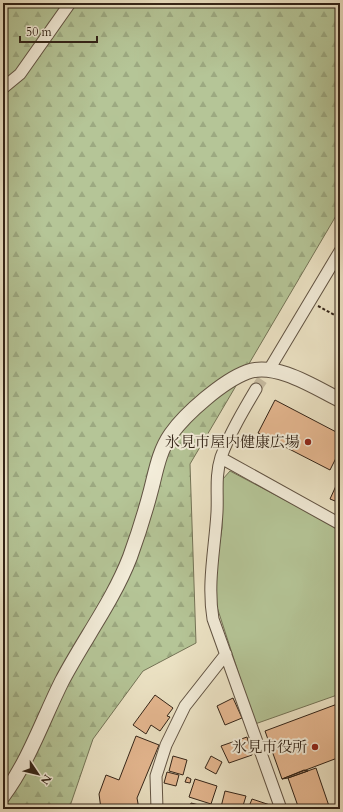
<svg xmlns="http://www.w3.org/2000/svg" width="343" height="812" font-family="Cardo,'Noto Serif JP',serif">
<defs>
<pattern id="forest-firs" width="22" height="20" patternUnits="userSpaceOnUse"><rect width="22" height="20" fill="#b5c597"/><path d="M5 1l3.5 6h-7zM16 11l3.5 6h-7z" fill="#9ca981"/></pattern>
</defs>
<rect width="100%" height="100%" fill="#ede4c6"/>
<filter id="stains"><feTurbulence type="fractalNoise" baseFrequency=".005" numOctaves="4"/><feColorMatrix values="0 0 0 0 .2 0 0 0 0 .09 0 0 0 0 .02 0 0 0 .5 -.17"/></filter>
<radialGradient id="worn" r=".72"><stop offset=".6" stop-color="#630" stop-opacity="0"/><stop offset="1" stop-color="#630" stop-opacity=".3"/></radialGradient>
<!-- forest -->
<path fill="url(#forest-firs)" stroke="#747457" d="M 3,3 L 340,3 L 340,209 L 190,464 L 196,643 L 143,671 L 93,739 L 69,809 L 3,809 Z"/>
<!-- pitch -->
<path fill="#b5c597" stroke="#747457" d="M 230,471 L 340,529 L 340,694 L 255,724 L 217,607 L 214,580 L 222,528 L 222,480 Z"/>
<!-- building -->
<path fill="#e6b891" stroke="#322317" d="M 275,400 L 340,434 L 340,450 L 330,470 L 258,433 Z
M 340,477 L 340,503 L 330,499 Z
M 155,695 L 173,708 L 167,716 L 170,717 L 160,731 L 151,725 L 146,734 L 133,725 Z
M 233,698 L 242,718 L 225,725 L 217,706 Z
M 340,703 L 340,757 L 282,779 L 265,731 Z
M 136,736 L 159,745 L 137,798 L 139,809 L 101,809 L 99,794 L 106,775 L 119,780 Z
M 247,737 L 252,755 L 229,763 L 221,746 Z
M 173,756 L 187,760 L 183,775 L 169,771 Z
M 211,756 L 222,762 L 216,774 L 205,768 Z
M 316,768 L 330,809 L 299,809 L 288,778 Z
M 304,770 L 308,771 L 288,778 L 282,779 Z
M 167,772 L 179,775 L 176,786 L 164,783 Z
M 187,777 L 191,779 L 190,783 L 185,782 Z
M 195,779 L 217,786 L 211,804 L 189,797 Z
M 225,791 L 246,796 L 242,809 L 229,809 L 221,807 Z
M 252,799 L 270,805 L 269,809 L 248,809 Z
M 191,803 L 199,805 L 198,809 L 190,807 Z"/>
<g fill="none" stroke-linecap="round" stroke-linejoin="round">
<!-- minor-tunnel -->
<path stroke="#c8bda3" stroke-width="11" stroke-dasharray="11 5.5" stroke-linecap="butt" d="M 256,389 L 270,368"/>
<!-- minor casing -->
<g stroke="#615343" stroke-width="13">
<path id="minor" d="M 3,88 L 20,74 L 70,3
M 270,368 L 340,251
M 256,389 C 243,411 230,433 221,457 C 215,476 218,493 217,512 C 215,548 207,583 213,619 L 281,809
M 221,458 L 340,524
M 157,809 L 156,776 L 166,745 L 185,706 L 226,654"/>
</g>
<!-- tertiary casing -->
<g stroke="#615343" stroke-width="16">
<path id="tertiary" d="M 3,796 C 29,761 43,719 62,681 C 84,639 113,601 130,557 C 138,535 145,513 151,490 C 156,471 159,451 171,434 C 186,413 223,381 247,372 C 275,361 316,388 340,400"/>
</g>
<!-- path -->
<path stroke="#322317" stroke-width="2" stroke-dasharray="3 2" stroke-linecap="butt" d="M 318,306 L 340,318"/>
<!-- minor -->
<use href="#minor" stroke="#f3edda" stroke-width="11"/>
<!-- tertiary -->
<use href="#tertiary" stroke="#f3edda" stroke-width="14"/>
</g>
<!-- markers -->
<g fill="#8f2418" stroke="#f3edda" stroke-width="1.5">
<circle cx="308" cy="442" r="4"/>
<circle cx="315" cy="747" r="4"/>
</g>
<g text-anchor="middle" stroke-width="4" stroke-linejoin="round" paint-order="stroke">
<!-- poi labels -->
<g font-size="15" fill="#322317" stroke="#f3edda" text-anchor="end">
<text x="300" y="447">氷見市屋内健康広場</text>
<text x="307" y="752">氷見市役所</text>
</g>
</g>
<!-- margin -->
<rect width="343" height="812" fill="none" stroke="#ede4c6" stroke-width="16"/>
<rect x="4" y="4" width="335" height="804" fill="none" stroke="#322317" stroke-width="2"/>
<rect x="8" y="8" width="327" height="796" fill="none" stroke="#322317"/>
<!-- north arrow -->
<g transform="translate(38 774) rotate(125)" stroke="#f3edda" stroke-width="3" paint-order="stroke">
<path d="M0-3L7 15L0 10L-7 15Z" fill="#322317"/>
<text y="-6" font-size="11" font-weight="bold" text-anchor="middle" fill="#322317">N</text>
</g>
<!-- scale -->
<path d="M20 36v6h77v-6" fill="none" stroke="#322317" stroke-width="2"/>
<text x="26" y="36" font-size="12" fill="#322317" stroke="#f3edda" stroke-width="3" paint-order="stroke">50 m</text>
<rect width="100%" height="100%" filter="url(#stains)"/>
<rect width="100%" height="100%" fill="url(#worn)"/>
</svg>
